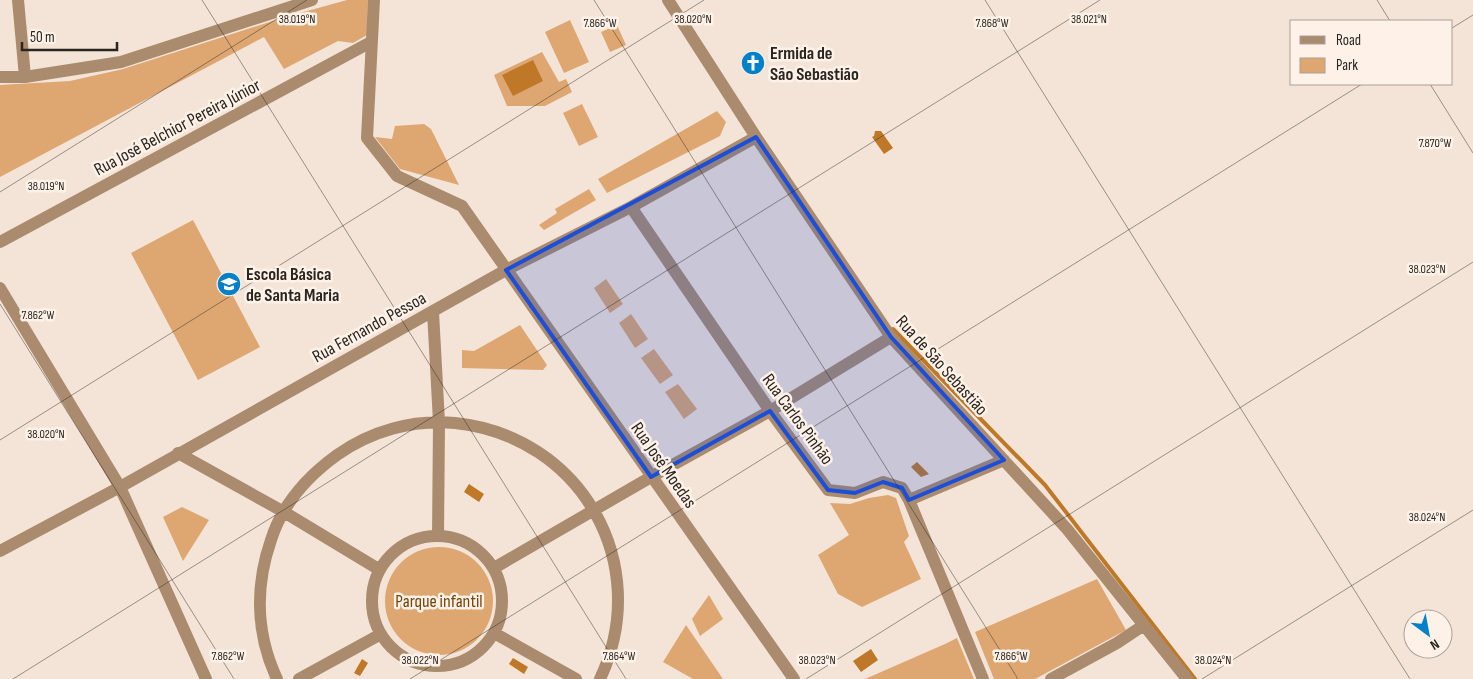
<svg xmlns="http://www.w3.org/2000/svg" width="1473" height="679" font-family="'Sofia Sans Condensed',sans-serif">
<rect width="100%" height="100%" fill="#f3e4d7"/>
<!-- green -->
<path fill="#dea772" d="M 347,0 L 368,0 L 367,35 L 353,43 L 338,41 L 284,69 L 264,37 L 0,177 L 0,85 L 70,81 L 123,69 L 282,18 Z
M 570,20 L 589,62 L 564,73 L 545,32 Z
M 617,25 L 626,45 L 610,52 L 601,32 Z
M 542,52 L 559,82 L 566,79 L 572,92 L 545,106 L 507,106 L 494,75 Z
M 582,104 L 598,137 L 579,146 L 563,113 Z
M 717,111 L 726,122 L 720,136 L 607,193 L 598,179 Z
M 424,124 L 431,129 L 459,185 L 400,169 L 375,137 L 392,139 L 395,126 Z
M 589,189 L 596,200 L 544,230 L 539,225 L 557,213 L 555,209 Z
M 193,220 L 260,347 L 198,380 L 131,253 Z
M 606,279 L 623,304 L 610,313 L 594,288 Z
M 631,314 L 648,339 L 635,348 L 619,323 Z
M 520,325 L 547,365 L 543,370 L 462,368 L 462,350 L 474,351 Z
M 654,349 L 673,375 L 660,384 L 641,358 Z
M 678,384 L 697,409 L 684,419 L 665,392 Z
M 888,495 L 896,498 L 909,536 L 904,542 L 921,579 L 862,607 L 838,594 L 818,555 L 849,535 L 830,503 L 850,504 L 869,498 Z
M 182,507 L 209,520 L 183,561 L 163,517 Z
M385 601a54 54 0 1 1 108 0a54 54 0 1 1-108 0Z
M 1097,579 L 1126,630 L 1035,679 L 994,679 L 975,632 Z
M 709,595 L 723,619 L 700,636 L 692,619 Z
M 686,625 L 723,679 L 693,679 L 663,662 Z
M 957,638 L 974,679 L 865,679 L 945,644 Z"/>
<!-- water -->
<path fill="#be7828" d="M 533,60 L 543,81 L 513,96 L 502,75 Z
M 875,131 L 881,131 L 893,148 L 884,154 L 872,137 L 874,136 Z
M 917,462 L 929,474 L 921,477 L 911,467 Z
M 469,484 L 484,494 L 479,502 L 464,492 Z
M 871,649 L 878,660 L 861,672 L 853,661 Z
M 513,658 L 528,667 L 524,674 L 509,664 Z
M 362,659 L 368,663 L 360,676 L 354,673 Z"/>
<g fill="none" stroke-linecap="round" stroke-linejoin="round">
<!-- stream -->
<path stroke="#be7828" stroke-width="4" d="M 893,329 L 1045,485 L 1195,679"/>
<!-- street -->
<path stroke="#ab8b6d" stroke-width="12" d="M 18,0 L 25,77
M 374,0 L 367,138 L 397,176 L 462,206 L 794,679
M 668,0 L 756,137 L 891,337 L 1067,529 L 1187,679
M 0,77 L 25,77 L 121,62 L 312,0
M 631,207 L 770,411 L 828,490 L 855,493 L 883,482 L 902,488 L 909,500 L 983,679
M 0,242 L 371,42
M 0,288 L 120,487 L 206,679
M 433,312 L 439,422 L 438,536
M 178,453 L 284,512 L 380,570
M 909,500 L 1004,460
M372 601a65 65 0 1 1 130 0a65 65 0 1 1-130 0Z
M 0,551 L 120,487 L 506,270 L 631,207 L 756,137
M 494,568 L 651,477 L 770,411 L 891,337
M 494,633 L 576,679
M 277,679 C 256,634 255,586 271,540 C 282,505 308,476 337,455 C 371,431 413,419 455,423 C 581,436 654,564 600,679
M 299,679 L 381,634
M 1051,679 L 1117,643 L 1144,625"/>
</g>
<!-- marked area -->
<path fill="#1d4ed8" fill-opacity="0.2" stroke="#1d4ed8" stroke-width="4" stroke-linejoin="round" d="M 756,137 L 891,337 L 1004,460 L 909,500 L 902,488 L 883,482 L 855,493 L 828,490 L 770,411 L 651,477 L 506,270 Z"/>
<!-- ticks -->
<path fill="none" stroke="#2a2520" stroke-width="1" stroke-opacity="0.45" d="M 202,0 L 626,679M 594,0 L 1018,679M 985,0 L 1410,679M 1377,0 L 1390,21M 1452,28 L 1473,15M 1430,84 L 1473,153M 0,192 L 307,0M 0,304 L 234,679M 0,440 L 704,0M 13,679 L 1100,0M 410,679 L 1362,84M 806,679 L 1473,262M 1202,679 L 1473,510"/>
<!-- icons -->
<defs>
<g id="church-disc" transform="scale(1.25)"><circle r="9.5" fill="#0280c8" stroke="#fef2e8"/><path d="M-1.2-6h2.4v3.5h3.3v2.4h-3.3V6h-2.4V-.1h-3.3v-2.4h3.3Z" fill="#fff"/></g>
<g id="school-disc" transform="scale(1.25)"><circle r="9.5" fill="#0280c8" stroke="#fef2e8"/><path d="M0-5L7-2L0 1L-7-2ZM-4 1L0 2.5L4 1V4Q0 6-4 4Z" fill="#fff"/></g>
</defs>
<g fill-rule="evenodd">
<use href="#church-disc" x="753" y="63"/>
<use href="#school-disc" x="229" y="284"/>
</g>
<g text-anchor="middle" stroke-width="5" stroke-linejoin="round" paint-order="stroke">
<!-- poi labels -->
<g font-size="18" font-weight="bold" fill="#2a2520" stroke="#fef2e8" text-anchor="start">
<text x="770" y="59">Ermida de<tspan x="770" dy="21">São Sebastião</tspan></text>
<text x="246" y="280">Escola Básica<tspan x="246" dy="21">de Santa Maria</tspan></text>
</g>
<!-- street labels -->
<g font-size="18" fill="#2a2520" stroke="#fef2e8">
<text transform="translate(177 127) rotate(-28)" y="6">Rua José Belchior Pereira Júnior</text>
<text transform="translate(369 327) rotate(-29)" y="6">Rua Fernando Pessoa</text>
<text transform="translate(942 365) rotate(48)" y="6">Rua de São Sebastião</text>
<text transform="translate(798 419) rotate(54)" y="6">Rua Carlos Pinhão</text>
<text transform="translate(664 465) rotate(55)" y="6">Rua José Moedas</text>
</g>
<!-- park labels -->
<g font-size="18" fill="#744408" stroke="#fef2e8">
<text x="439" y="607">Parque infantil</text>
</g>
</g>
<g font-size="12" text-anchor="middle" fill="#2a2520" stroke="#fef2e8" stroke-width="5" stroke-linejoin="round" paint-order="stroke">
<text x="297" y="23">38.019°N</text>
<text x="693" y="23">38.020°N</text>
<text x="1089" y="23">38.021°N</text>
<text x="600" y="27">7.866°W</text>
<text x="992" y="27">7.868°W</text>
<text x="1435" y="147">7.870°W</text>
<text x="46" y="190">38.019°N</text>
<text x="1427" y="273">38.023°N</text>
<text x="38" y="319">7.862°W</text>
<text x="46" y="438">38.020°N</text>
<text x="1427" y="521">38.024°N</text>
<text x="228" y="660">7.862°W</text>
<text x="619" y="660">7.864°W</text>
<text x="1011" y="660">7.866°W</text>
<text x="420" y="664">38.022°N</text>
<text x="817" y="664">38.023°N</text>
<text x="1213" y="664">38.024°N</text>
</g>
<!-- legend -->
<rect x="1290" y="20" width="162" height="65" fill="#fef2e8" stroke="#a9a098"/>
<rect x="1300" y="36" width="25" height="8" fill="#ab8b6d" stroke="#a9a098"/>
<text x="1336" y="45" font-size="15" fill="#2a2520">Road</text>
<rect x="1300" y="58" width="25" height="15" fill="#dea772" stroke="#a9a098"/>
<text x="1336" y="70" font-size="15" fill="#2a2520">Park</text>
<!-- north arrow -->
<g transform="translate(1428 634) rotate(148)"><circle r="24" fill="#fef2e8" stroke="#a9a098"/>
<path d="M0-4L9 19L0 12L-9 19Z" fill="#0280c8"/>
<text y="-8" font-size="14" font-weight="bold" text-anchor="middle" fill="#2a2520">N</text>
</g>
<!-- scale -->
<path d="M22 42v8h95v-8" fill="none" stroke="#2a2520" stroke-width="2.5"/>
<text x="30" y="42" font-size="15" fill="#2a2520" stroke="#fef2e8" stroke-width="4" paint-order="stroke">50 m</text>
</svg>
